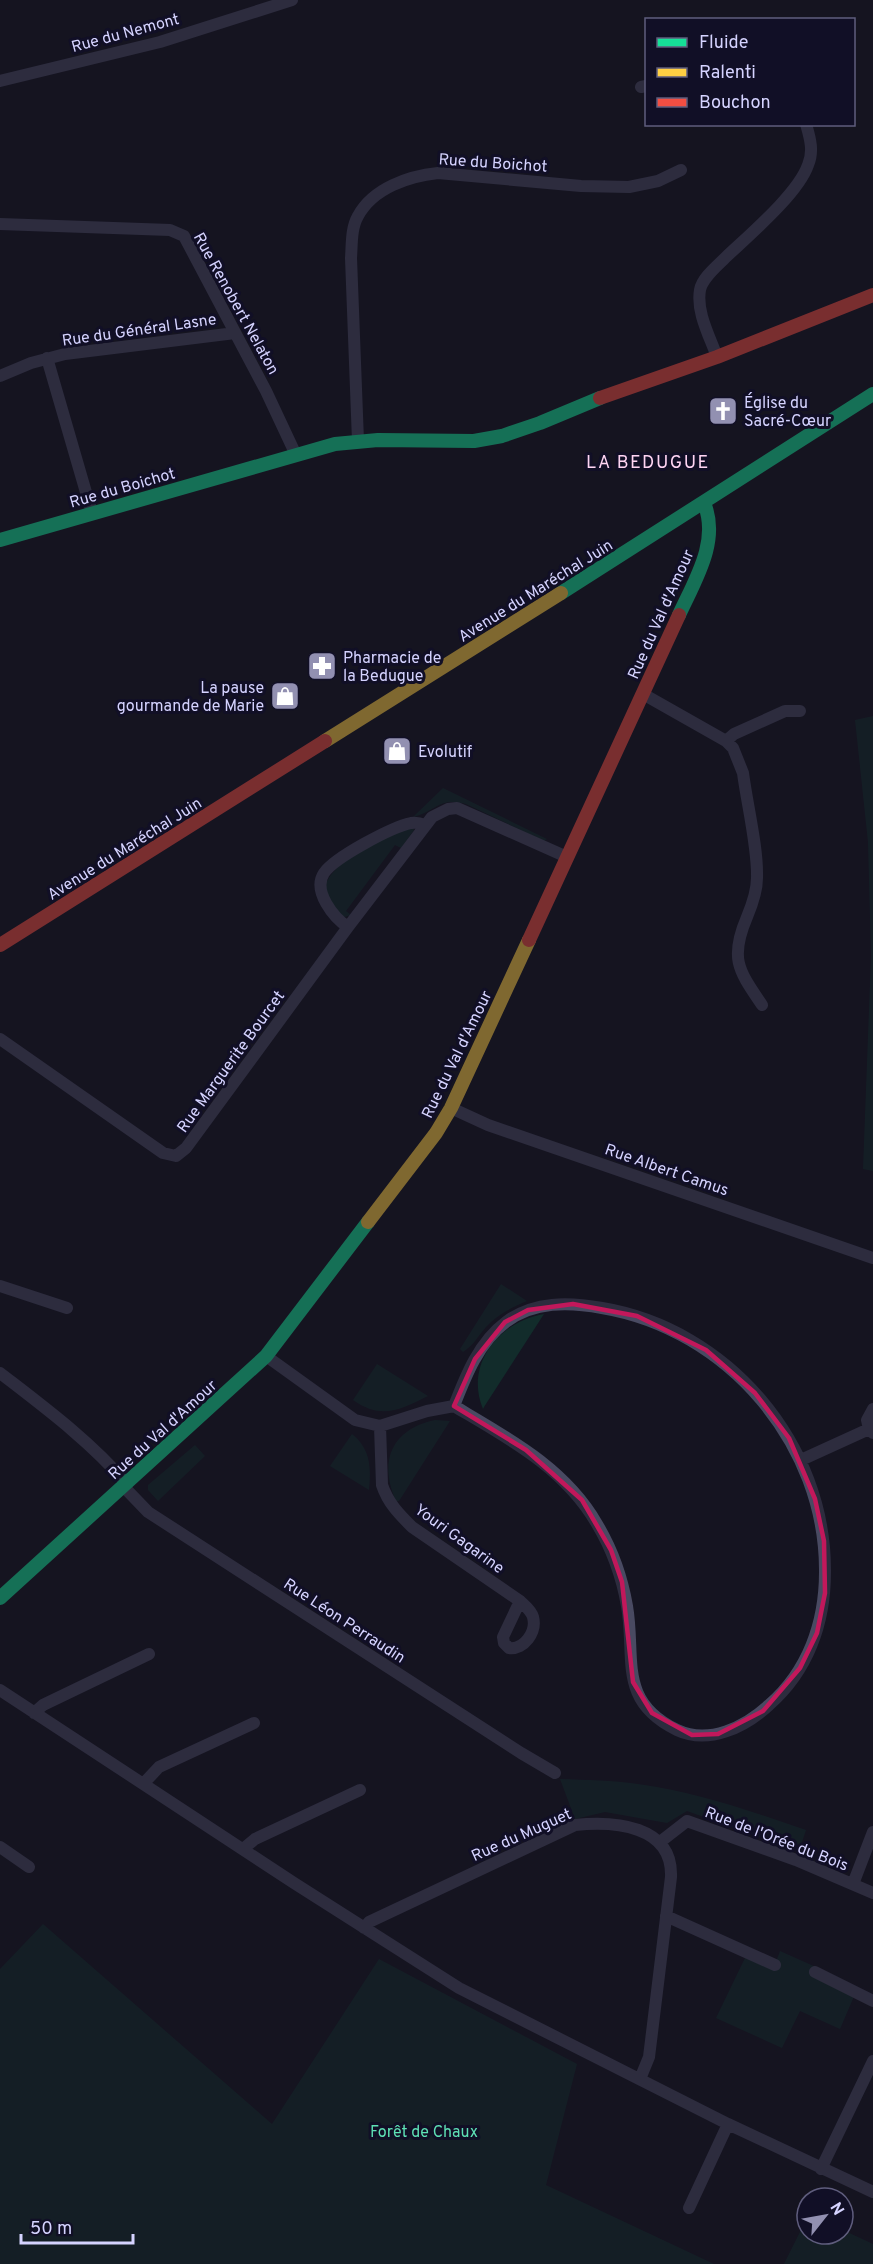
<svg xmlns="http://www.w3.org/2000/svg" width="873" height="2264" font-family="Overpass,sans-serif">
<rect width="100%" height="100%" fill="#151421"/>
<!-- green -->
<path fill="#122c2b" d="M 873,716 L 873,1171 L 863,1169 L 871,956 L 868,842 L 855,720 Z
M 443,788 L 547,839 L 544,841 L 466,804 C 437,797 438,811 413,817 Z
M 412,826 L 414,830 L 401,848 L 395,845 L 346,911 L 351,915 L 345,917 L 339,915 C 336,908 327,898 326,891 C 321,865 392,834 412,826 Z
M 501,1284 L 527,1301 C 512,1307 497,1315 486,1327 C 477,1337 474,1345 463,1352 L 460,1349 Z
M 544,1314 L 484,1407 L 483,1409 C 464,1364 500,1321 544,1314 Z
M 377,1364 L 428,1396 C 400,1410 381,1420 353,1400 Z
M 435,1420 L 450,1421 L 399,1501 L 396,1501 C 378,1461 392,1429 435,1420 Z
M 352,1434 C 371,1449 371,1468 369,1490 L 330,1466 Z
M 195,1445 L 205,1456 L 158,1501 L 148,1490 L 148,1485 Z
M 560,1779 C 586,1780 612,1780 638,1784 C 696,1792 751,1811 806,1830 L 799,1851 L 687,1811 L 667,1823 L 605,1812 L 575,1819 Z
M 43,1924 L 272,2124 L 379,1959 L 577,2064 L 546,2185 L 714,2264 L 0,2264 L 0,1969 Z
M 780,1951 L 818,1968 L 855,1994 L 840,2029 L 800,2011 L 782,2048 L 716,2018 L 745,1958 L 773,1970 Z
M 807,2218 L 807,2234 L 843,2234 L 843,2230 L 873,2244 L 873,2264 L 784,2264 Z"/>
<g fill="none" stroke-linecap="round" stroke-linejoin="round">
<!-- street -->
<path stroke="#494a62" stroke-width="12" d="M 0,81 L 160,42 L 292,0
M 641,87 L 646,86
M 0,224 L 170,230 L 184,236 L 266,391 L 296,455
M 717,357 C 710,337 696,312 700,290 C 702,278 717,266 725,258 C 748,236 798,194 808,165 C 814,151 810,138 806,124
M 47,358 L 92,513
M 0,376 L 31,363 L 65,354 L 235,333
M 358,441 L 351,258 C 352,244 351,228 358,216 C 373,188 409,176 438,173 L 581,186 L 629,187 L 658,181 L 681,170
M 643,694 L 726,741 L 733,748 L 743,773 C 747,804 758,848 757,878 C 757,892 752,905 747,917 C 729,959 739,971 762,1005
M 726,741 L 734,734 L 785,711 L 800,711
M 348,927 C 334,918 312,891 324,873 C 335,857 392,827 411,823 C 417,822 420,823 425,825
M 0,1039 L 163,1153 L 176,1156 L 186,1148 L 348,927 L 432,817 L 448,809 L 457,808 L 567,857
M 451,1108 L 488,1125 L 873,1258
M 0,1286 L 67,1308
M 266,1356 L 355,1420 L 380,1426 L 427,1411 L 454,1406 C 466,1375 479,1342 506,1322 C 534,1301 569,1302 602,1308 C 728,1329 826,1444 825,1572 C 825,1623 808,1671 769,1705 C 745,1727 709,1745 677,1730 C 617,1701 636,1658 627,1606 C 622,1577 612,1549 597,1524 C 565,1468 508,1438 454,1406
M 0,1373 C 44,1407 90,1441 126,1483
M 873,1409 L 867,1420 L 869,1429 L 873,1433
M 380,1426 L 382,1485 C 388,1503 399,1514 412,1527 L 520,1601 C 525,1606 531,1610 533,1617 C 537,1632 524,1650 509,1648 L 504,1643 L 503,1637 L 520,1601
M 801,1460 L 869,1429
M 123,1486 L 148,1512 L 521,1753 L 555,1773
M 0,1690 L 294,1883 L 459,1988 L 728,2124 L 873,2192
M 34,1713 L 43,1705 L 149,1654
M 144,1783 L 159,1767 L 254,1723
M 660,1842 L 687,1821 L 796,1860 L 873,1893
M 0,1847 L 29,1867
M 243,1849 L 255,1839 L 360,1790
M 853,1884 L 873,1832
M 666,1916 L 775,1965
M 364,1928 L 369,1922 L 575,1825 C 614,1821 673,1825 671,1877 L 649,2057 L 640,2079
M 815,1972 L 873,2001
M 821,2169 L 873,2061
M 689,2208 L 728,2124"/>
<!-- fast -->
<path stroke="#16e098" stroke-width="14" d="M 0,540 L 335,444 L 378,440 L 474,441 L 502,436 L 540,423 L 600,398
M 561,593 L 873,394
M 679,615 C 695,580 720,541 704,503
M 0,1598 L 266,1356 L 368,1222"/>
<!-- slow -->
<path stroke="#ffcf43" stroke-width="14" d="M 325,741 L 561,593
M 368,1222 L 436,1133 L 451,1108 L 529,940"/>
<!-- jam -->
<path stroke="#f24e42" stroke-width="14" d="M 600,398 L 717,357 L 873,295
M 529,940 L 679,615
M 0,945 L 325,741"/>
</g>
<!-- marked area -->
<path d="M0 0H873V2264H0ZM 573,1304 L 637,1316 L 706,1350 L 755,1393 L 789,1438 L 815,1499 L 824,1541 L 825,1593 L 817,1633 L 800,1668 L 763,1711 L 718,1734 L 692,1735 L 652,1713 L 633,1682 L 622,1582 L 611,1550 L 582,1500 L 526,1450 L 454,1406 L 475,1359 L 505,1322 L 528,1310 Z" fill="#151421" fill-opacity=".55" fill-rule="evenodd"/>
<path fill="none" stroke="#c2185b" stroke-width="4.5" stroke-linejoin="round" d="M 573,1304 L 637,1316 L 706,1350 L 755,1393 L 789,1438 L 815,1499 L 824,1541 L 825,1593 L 817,1633 L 800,1668 L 763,1711 L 718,1734 L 692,1735 L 652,1713 L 633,1682 L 622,1582 L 611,1550 L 582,1500 L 526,1450 L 454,1406 L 475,1359 L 505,1322 L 528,1310 Z"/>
<!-- icons -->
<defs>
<g id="church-square" transform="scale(1.5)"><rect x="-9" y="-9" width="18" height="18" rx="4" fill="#9290b1" stroke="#110f26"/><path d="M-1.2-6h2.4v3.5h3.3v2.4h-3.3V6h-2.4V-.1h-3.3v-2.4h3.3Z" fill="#fff"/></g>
<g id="pharmacy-square" transform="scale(1.5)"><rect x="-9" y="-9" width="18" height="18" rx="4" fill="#9290b1" stroke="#110f26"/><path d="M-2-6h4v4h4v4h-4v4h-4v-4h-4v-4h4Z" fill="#fff"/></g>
<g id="shop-square" transform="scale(1.5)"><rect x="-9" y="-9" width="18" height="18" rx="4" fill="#9290b1" stroke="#110f26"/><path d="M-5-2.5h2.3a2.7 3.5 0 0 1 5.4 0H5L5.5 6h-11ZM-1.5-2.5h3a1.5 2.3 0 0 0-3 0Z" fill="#fff"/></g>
</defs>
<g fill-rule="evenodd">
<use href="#church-square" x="723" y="411"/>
<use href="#pharmacy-square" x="322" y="666"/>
<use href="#shop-square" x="285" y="696"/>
<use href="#shop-square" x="397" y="751"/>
</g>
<g text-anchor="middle" stroke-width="6" stroke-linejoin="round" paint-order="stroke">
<!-- street labels -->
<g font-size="16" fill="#d5d3ff" stroke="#110f26">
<text transform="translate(125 32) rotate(-15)" y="6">Rue du Nemont</text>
<text transform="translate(493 162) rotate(4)" y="6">Rue du Boichot</text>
<text transform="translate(237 303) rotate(61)" y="6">Rue Renobert Nelaton</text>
<text transform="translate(139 329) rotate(-8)" y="6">Rue du Général Lasne</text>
<text transform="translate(122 487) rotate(-16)" y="6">Rue du Boichot</text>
<text transform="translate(535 590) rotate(-32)" y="6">Avenue du Maréchal Juin</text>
<text transform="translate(660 614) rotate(-66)" y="6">Rue du Val d'Amour</text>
<text transform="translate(124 848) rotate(-32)" y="6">Avenue du Maréchal Juin</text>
<text transform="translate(456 1054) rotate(-64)" y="6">Rue du Val d'Amour</text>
<text transform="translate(230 1061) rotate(-54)" y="6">Rue Marguerite Bourcet</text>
<text transform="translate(667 1169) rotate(19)" y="6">Rue Albert Camus</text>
<text transform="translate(162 1429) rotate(-42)" y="6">Rue du Val d'Amour</text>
<text transform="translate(460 1538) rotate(36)" y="6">Youri Gagarine</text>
<text transform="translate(345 1620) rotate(33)" y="6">Rue Léon Perraudin</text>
<text transform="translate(521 1834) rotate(-24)" y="6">Rue du Muguet</text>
<text transform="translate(777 1838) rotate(21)" y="6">Rue de l'Orée du Bois</text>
</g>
<!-- poi labels -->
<g font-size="16" fill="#d5d3ff" stroke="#110f26" text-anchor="start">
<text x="744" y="408">Église du<tspan x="744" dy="18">Sacré-Cœur</tspan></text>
<text x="343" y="663">Pharmacie de<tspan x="343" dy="18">la Bedugue</tspan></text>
<text x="264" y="693" text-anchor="end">La pause<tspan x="264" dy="18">gourmande de Marie</tspan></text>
<text x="418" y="757">Evolutif</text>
</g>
<!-- park labels -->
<g font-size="16" fill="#5ee0b5" stroke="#110f26">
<text x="424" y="2137">Forêt de Chaux</text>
</g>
<!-- neighbourhood labels -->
<g font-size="18" letter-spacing="1.5" fill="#ffd5f3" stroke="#110f26">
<text x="648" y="468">LA BEDUGUE</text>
</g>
</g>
<!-- legend -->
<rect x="645" y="18" width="210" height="108" fill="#110f26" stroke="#5f5d7d" stroke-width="1.5"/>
<rect x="657" y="38" width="30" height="9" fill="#16e098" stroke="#5f5d7d" stroke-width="1.5"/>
<text x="699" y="48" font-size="18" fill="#d5d3ff">Fluide</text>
<rect x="657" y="68" width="30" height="9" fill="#ffcf43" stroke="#5f5d7d" stroke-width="1.5"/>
<text x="699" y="78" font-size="18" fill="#d5d3ff">Ralenti</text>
<rect x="657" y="98" width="30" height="9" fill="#f24e42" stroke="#5f5d7d" stroke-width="1.5"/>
<text x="699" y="108" font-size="18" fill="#d5d3ff">Bouchon</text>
<!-- north arrow -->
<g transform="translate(825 2216) rotate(59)"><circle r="28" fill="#110f26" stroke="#5f5d7d" stroke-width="1.5"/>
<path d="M0-4.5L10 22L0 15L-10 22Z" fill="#9290b1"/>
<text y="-9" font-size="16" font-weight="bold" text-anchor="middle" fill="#d5d3ff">N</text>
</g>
<!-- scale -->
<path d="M21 2234v9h112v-9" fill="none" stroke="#d5d3ff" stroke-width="3"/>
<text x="30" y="2234" font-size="18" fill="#d5d3ff" stroke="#110f26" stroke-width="4.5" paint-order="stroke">50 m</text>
</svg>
